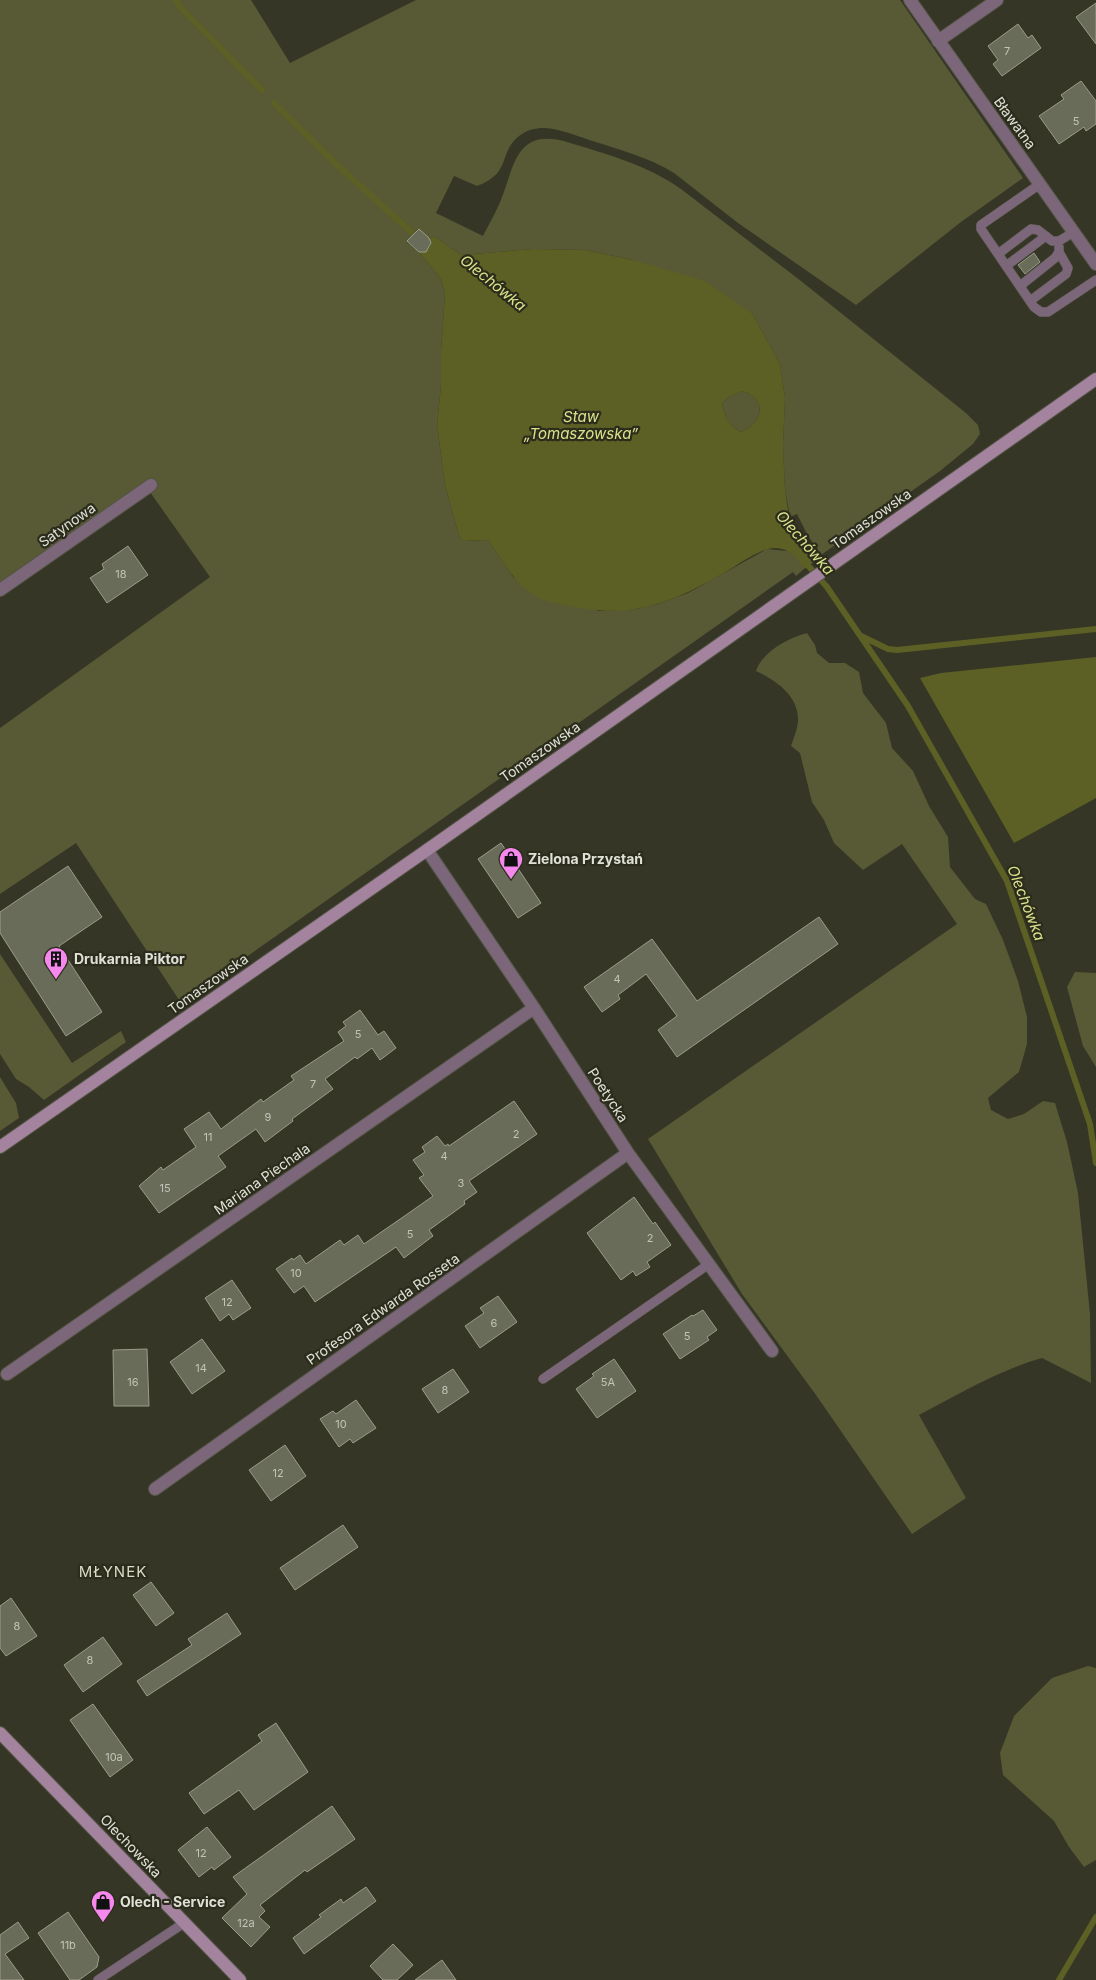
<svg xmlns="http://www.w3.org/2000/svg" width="1096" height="1980" font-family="Inter,sans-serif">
<rect width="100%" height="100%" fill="#353626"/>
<!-- green -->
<path fill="#575a34" d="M 0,0 L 251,0 L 290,63 L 416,0 L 900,0 L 1023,178 L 961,222 L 856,305 L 738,223 L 674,173 C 648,157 618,149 589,140 C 575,135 560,129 544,128 C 535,128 527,130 519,136 C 497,154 513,172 477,186 L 454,176 L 436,213 L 483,236 C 489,224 497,211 502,197 C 515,163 517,130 564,141 C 605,154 646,164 681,189 L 801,281 L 966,413 L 978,425 L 980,434 L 973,444 L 940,471 L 821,555 L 807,534 L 797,514 L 790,517 L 785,490 L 783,446 L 785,398 L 780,364 L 752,313 L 633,260 L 585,250 L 533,249 L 461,255 L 434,236 L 429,238 L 418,229 L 407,242 L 419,252 L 441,279 L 445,294 L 441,351 L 441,385 L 437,425 L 445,485 L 459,536 L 463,541 L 488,540 L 514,578 L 599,611 L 636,609 L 658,604 L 688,593 L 767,549 L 788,551 L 799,558 L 804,569 L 796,576 L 793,572 L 181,1003 L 76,843 L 0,894 L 0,728 L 210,577 L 145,485 L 0,586 Z
M 743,391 C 768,401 763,422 741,432 C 729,426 724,416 722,403 L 729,397 Z
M 807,633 L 815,645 L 817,653 L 829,663 L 845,663 L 859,672 L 863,693 L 886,723 L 892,748 L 913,771 L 929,806 L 948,837 L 950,867 L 975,899 L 986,904 L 1003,940 L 1018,981 L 1027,1017 L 1027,1044 L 1019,1072 L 988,1098 L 991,1110 L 1008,1119 L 1024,1114 L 1043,1101 L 1055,1103 L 1067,1142 L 1078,1193 L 1090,1314 L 1091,1383 L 1042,1358 C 999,1370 959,1394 919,1415 L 966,1498 L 912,1534 L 816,1395 L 742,1294 L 648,1139 L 957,924 L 902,844 L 863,870 L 834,843 L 824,820 L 812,802 L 800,753 L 791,746 C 794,737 798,728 798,719 C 798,695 775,680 756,671 C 762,652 788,638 807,633 Z
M 0,954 L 72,1063 L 121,1031 L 126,1042 L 44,1100 L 29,1087 L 16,1079 L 0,1054 Z
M 1075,972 L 1096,973 L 1096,1067 L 1083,1046 L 1067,987 Z
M 0,1077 L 16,1103 L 19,1118 L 0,1131 Z
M 1088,1666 L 1096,1668 L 1096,1860 L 1084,1867 L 1069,1847 L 1054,1821 L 1003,1775 L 1000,1753 L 1014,1716 L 1052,1678 Z"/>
<!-- water -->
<path fill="#5c6025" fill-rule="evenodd" d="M 434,236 L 461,255 L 533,249 L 585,250 L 633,260 L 703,280 L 752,313 L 780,364 L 785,398 L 783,446 L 785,490 L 789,517 L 794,529 L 814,562 L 804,569 C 797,555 784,545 768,549 C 754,553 736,566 724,573 C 677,600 637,618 581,608 C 568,606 544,602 533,595 C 513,581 502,560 488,540 L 463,541 L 459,536 L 445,485 L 437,425 L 441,385 L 441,351 L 445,294 L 441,279 L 419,252 C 427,251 429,250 431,243 L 429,238 ZM 743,391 C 768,401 763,422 741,432 C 729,426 724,416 722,403 L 729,397 Z
M 1096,657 L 1096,798 L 1014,843 L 920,678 L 941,673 Z"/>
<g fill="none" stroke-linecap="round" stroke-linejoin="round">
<!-- stream -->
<path stroke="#5c6025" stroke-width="6" d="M 176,0 L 180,7 L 262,90
M 274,103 L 335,163 L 419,239
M 804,561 L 827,587 L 908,706 L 1007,881 L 1090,1124 L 1096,1163
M 861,636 L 888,649 L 897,650 L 1096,629
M 1059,1980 L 1096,1917"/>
</g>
<!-- building -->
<path fill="#6a6c5a" stroke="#9a9d89" d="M 1096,3 L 1096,44 L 1076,17 Z
M 1018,24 L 1028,38 L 1032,35 L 1041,48 L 1002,76 L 993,64 L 998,60 L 988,46 Z
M 1081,81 L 1096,101 L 1096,124 L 1086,131 L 1084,127 L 1059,144 L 1039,116 L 1064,99 L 1061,95 Z
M 419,229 L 429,238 L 431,243 L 426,252 L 419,252 L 407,241 Z
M 1034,253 L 1040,262 L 1025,274 L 1018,265 Z
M 128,546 L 148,575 L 107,603 L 90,578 L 104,569 L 102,564 Z
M 501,843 L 541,903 L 518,918 L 478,859 Z
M 68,866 L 102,917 L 59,946 L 102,1012 L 66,1036 L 0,933 L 0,912 Z
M 819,917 L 838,944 L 677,1057 L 658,1030 L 677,1016 L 646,974 L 618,995 L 620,999 L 602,1012 L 584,987 L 652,939 L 697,1001 Z
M 360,1010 L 378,1035 L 384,1031 L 396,1048 L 380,1060 L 372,1048 L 357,1059 L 355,1057 L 325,1079 L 333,1089 L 292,1119 L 293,1121 L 265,1142 L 256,1129 L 218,1156 L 226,1167 L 159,1213 L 139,1186 L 161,1167 L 163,1170 L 196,1147 L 184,1129 L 209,1112 L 221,1129 L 261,1099 L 263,1102 L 294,1080 L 291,1076 L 344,1041 L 338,1032 L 346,1026 L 343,1022 Z
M 514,1101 L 537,1134 L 469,1181 L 477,1192 L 464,1201 L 465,1204 L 429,1230 L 433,1236 L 404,1258 L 396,1247 L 315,1302 L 304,1286 L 294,1293 L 276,1269 L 292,1258 L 293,1260 L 300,1255 L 306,1264 L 340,1240 L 344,1245 L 358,1235 L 364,1244 L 406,1215 L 433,1196 L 419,1178 L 424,1175 L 413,1160 L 425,1152 L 422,1147 L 437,1136 L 445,1146 L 448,1144 L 449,1146 Z
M 634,1197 L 653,1224 L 655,1222 L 671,1245 L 647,1262 L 650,1267 L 636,1276 L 633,1271 L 621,1280 L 587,1233 Z
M 232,1280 L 251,1308 L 233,1320 L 229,1314 L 220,1321 L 205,1298 Z
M 498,1296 L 517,1322 L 480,1348 L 465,1326 L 484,1313 L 480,1308 Z
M 703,1310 L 717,1330 L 707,1337 L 709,1340 L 680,1359 L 663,1334 L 692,1315 L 693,1316 Z
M 202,1339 L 225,1371 L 192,1394 L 170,1362 Z
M 147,1349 L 149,1406 L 114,1406 L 113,1350 Z
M 614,1359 L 636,1391 L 597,1418 L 576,1389 L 594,1376 L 592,1374 Z
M 453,1369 L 469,1392 L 438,1413 L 422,1389 Z
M 356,1400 L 376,1428 L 353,1443 L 350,1439 L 339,1447 L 320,1419 L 333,1411 L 336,1414 Z
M 285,1445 L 306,1476 L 271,1501 L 249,1470 Z
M 343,1525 L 358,1547 L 295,1590 L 280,1568 Z
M 151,1582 L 174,1613 L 156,1626 L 133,1595 Z
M 11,1598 L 37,1636 L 6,1656 L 0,1648 L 0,1606 Z
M 227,1613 L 241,1634 L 147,1696 L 137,1681 L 192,1645 L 188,1639 Z
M 103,1637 L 122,1664 L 83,1692 L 64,1665 Z
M 93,1704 L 133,1760 L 110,1777 L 70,1720 Z
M 276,1723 L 308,1772 L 254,1810 L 239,1790 L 204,1814 L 189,1793 L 262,1741 L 258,1735 Z
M 332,1806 L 355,1839 L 307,1872 L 305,1870 L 260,1905 L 265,1911 L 259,1917 L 270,1927 L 251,1947 L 222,1918 L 247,1894 L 233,1877 Z
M 207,1827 L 231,1857 L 214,1870 L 212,1867 L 199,1877 L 178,1850 Z
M 366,1887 L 376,1901 L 304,1954 L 293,1938 L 321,1917 L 319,1915 L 341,1899 L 343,1903 Z
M 68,1912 L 99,1957 L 97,1967 L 79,1980 L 70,1980 L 38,1933 Z
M 18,1922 L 29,1938 L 5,1954 L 24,1980 L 0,1980 L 0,1935 Z
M 393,1944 L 413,1965 L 397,1980 L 383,1980 L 370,1966 Z
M 442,1960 L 456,1980 L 415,1980 Z"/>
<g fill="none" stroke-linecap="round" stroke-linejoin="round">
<!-- lane casing -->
<g stroke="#545546" stroke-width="10">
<path id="lane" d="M 1040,184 L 981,225 L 981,229 L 1034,307 L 1041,312 L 1048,312 L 1096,280
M 998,254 L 1031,229 L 1038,230 L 1052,241 L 1059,241 L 1074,232
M 1006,266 L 1046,236
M 1020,286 L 1055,258 L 1059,252 L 1059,247
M 1030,301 L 1066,274 L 1068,268 L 1059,252
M 543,1379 L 709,1264
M 98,1980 L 184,1923"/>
</g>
<!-- street casing -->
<g stroke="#545546" stroke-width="14">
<path id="street" d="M 910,0 L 1096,264
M 938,41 L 997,0
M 0,590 L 151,485
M 427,850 L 534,1008 L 628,1153 L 772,1351
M 7,1374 L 534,1008
M 155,1489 L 628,1153"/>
</g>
<!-- secondary casing -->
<g stroke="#545546" stroke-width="14">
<path id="secondary" d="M 0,1147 L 427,850 L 1096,379
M 0,1733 L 240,1980"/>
</g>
<!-- lane -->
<use href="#lane" stroke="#7b6779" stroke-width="9"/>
<!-- street -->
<use href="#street" stroke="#7b6779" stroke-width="12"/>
<!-- secondary -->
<use href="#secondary" stroke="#a3839e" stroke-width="12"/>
</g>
<!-- icons -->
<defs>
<g id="shop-pin" transform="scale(1.25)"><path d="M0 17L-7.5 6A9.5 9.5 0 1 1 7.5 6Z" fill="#f688ed" stroke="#2b2c1c"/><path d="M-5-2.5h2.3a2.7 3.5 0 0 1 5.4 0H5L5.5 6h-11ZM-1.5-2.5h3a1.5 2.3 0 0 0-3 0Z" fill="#111"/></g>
<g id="building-pin" transform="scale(1.25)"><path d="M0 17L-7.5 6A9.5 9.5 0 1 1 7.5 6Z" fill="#f688ed" stroke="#2b2c1c"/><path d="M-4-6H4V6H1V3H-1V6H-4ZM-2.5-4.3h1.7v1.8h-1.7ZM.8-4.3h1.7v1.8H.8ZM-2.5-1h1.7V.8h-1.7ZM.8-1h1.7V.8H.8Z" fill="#111"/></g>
</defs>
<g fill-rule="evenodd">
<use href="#shop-pin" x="511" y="859"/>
<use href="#building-pin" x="56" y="959"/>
<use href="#shop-pin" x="103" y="1902"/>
</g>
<g text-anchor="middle" stroke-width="4.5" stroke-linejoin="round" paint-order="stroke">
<!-- number labels -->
<g font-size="11" fill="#c2c4b7">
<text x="1007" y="55">7</text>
<text x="1076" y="125">5</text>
<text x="121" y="578">18</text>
<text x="617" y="983">4</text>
<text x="358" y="1038">5</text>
<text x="313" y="1088">7</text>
<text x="268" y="1121">9</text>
<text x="516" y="1138">2</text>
<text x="208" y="1141">11</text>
<text x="444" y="1160">4</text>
<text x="461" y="1187">3</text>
<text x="165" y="1192">15</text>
<text x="410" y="1238">5</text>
<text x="650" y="1242">2</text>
<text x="296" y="1277">10</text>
<text x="227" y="1306">12</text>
<text x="494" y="1327">6</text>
<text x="687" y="1340">5</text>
<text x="201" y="1372">14</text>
<text x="133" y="1386">16</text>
<text x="608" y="1386">5A</text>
<text x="445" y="1394">8</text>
<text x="341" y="1428">10</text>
<text x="278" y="1477">12</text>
<text x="17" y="1630">8</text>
<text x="90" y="1664">8</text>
<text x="114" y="1761">10a</text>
<text x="201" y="1857">12</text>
<text x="246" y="1927">12a</text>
<text x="68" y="1949">11b</text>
</g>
<!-- street labels -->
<g font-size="14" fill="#dfe1d6" stroke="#2b2c1c">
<text transform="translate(1015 123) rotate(54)" y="5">Bławatna</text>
<text transform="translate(871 519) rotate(-35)" y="5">Tomaszowska</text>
<text transform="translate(67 525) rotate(-35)" y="5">Satynowa</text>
<text transform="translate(540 752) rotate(-35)" y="5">Tomaszowska</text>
<text transform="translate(208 984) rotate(-35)" y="5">Tomaszowska</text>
<text transform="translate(608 1095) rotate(57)" y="5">Poetycka</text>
<text transform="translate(262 1179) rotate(-35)" y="5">Mariana Piechala</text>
<text transform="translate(383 1309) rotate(-35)" y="5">Profesora Edwarda Rosseta</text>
<text transform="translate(131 1846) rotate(46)" y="5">Olechowska</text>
</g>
<!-- poi labels -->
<g font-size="14" font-weight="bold" fill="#dfe1d6" stroke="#2b2c1c" text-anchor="start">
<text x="528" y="864">Zielona Przystań</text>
<text x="74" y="964">Drukarnia Piktor</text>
<text x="120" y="1907">Olech - Service</text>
</g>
<!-- water labels -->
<g font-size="15" font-style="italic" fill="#dae28a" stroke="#2b2c1c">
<text transform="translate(493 283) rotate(39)" y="5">Olechówka</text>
<text x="581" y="422">Staw<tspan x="581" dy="17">„Tomaszowska”</tspan></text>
<text transform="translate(805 543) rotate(49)" y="5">Olechówka</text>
<text transform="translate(1026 903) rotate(69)" y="5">Olechówka</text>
</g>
<!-- neighbourhood labels -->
<g font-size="15" letter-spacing="1" fill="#d8dbc6" stroke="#2b2c1c">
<text x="113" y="1577">MŁYNEK</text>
</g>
</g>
</svg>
